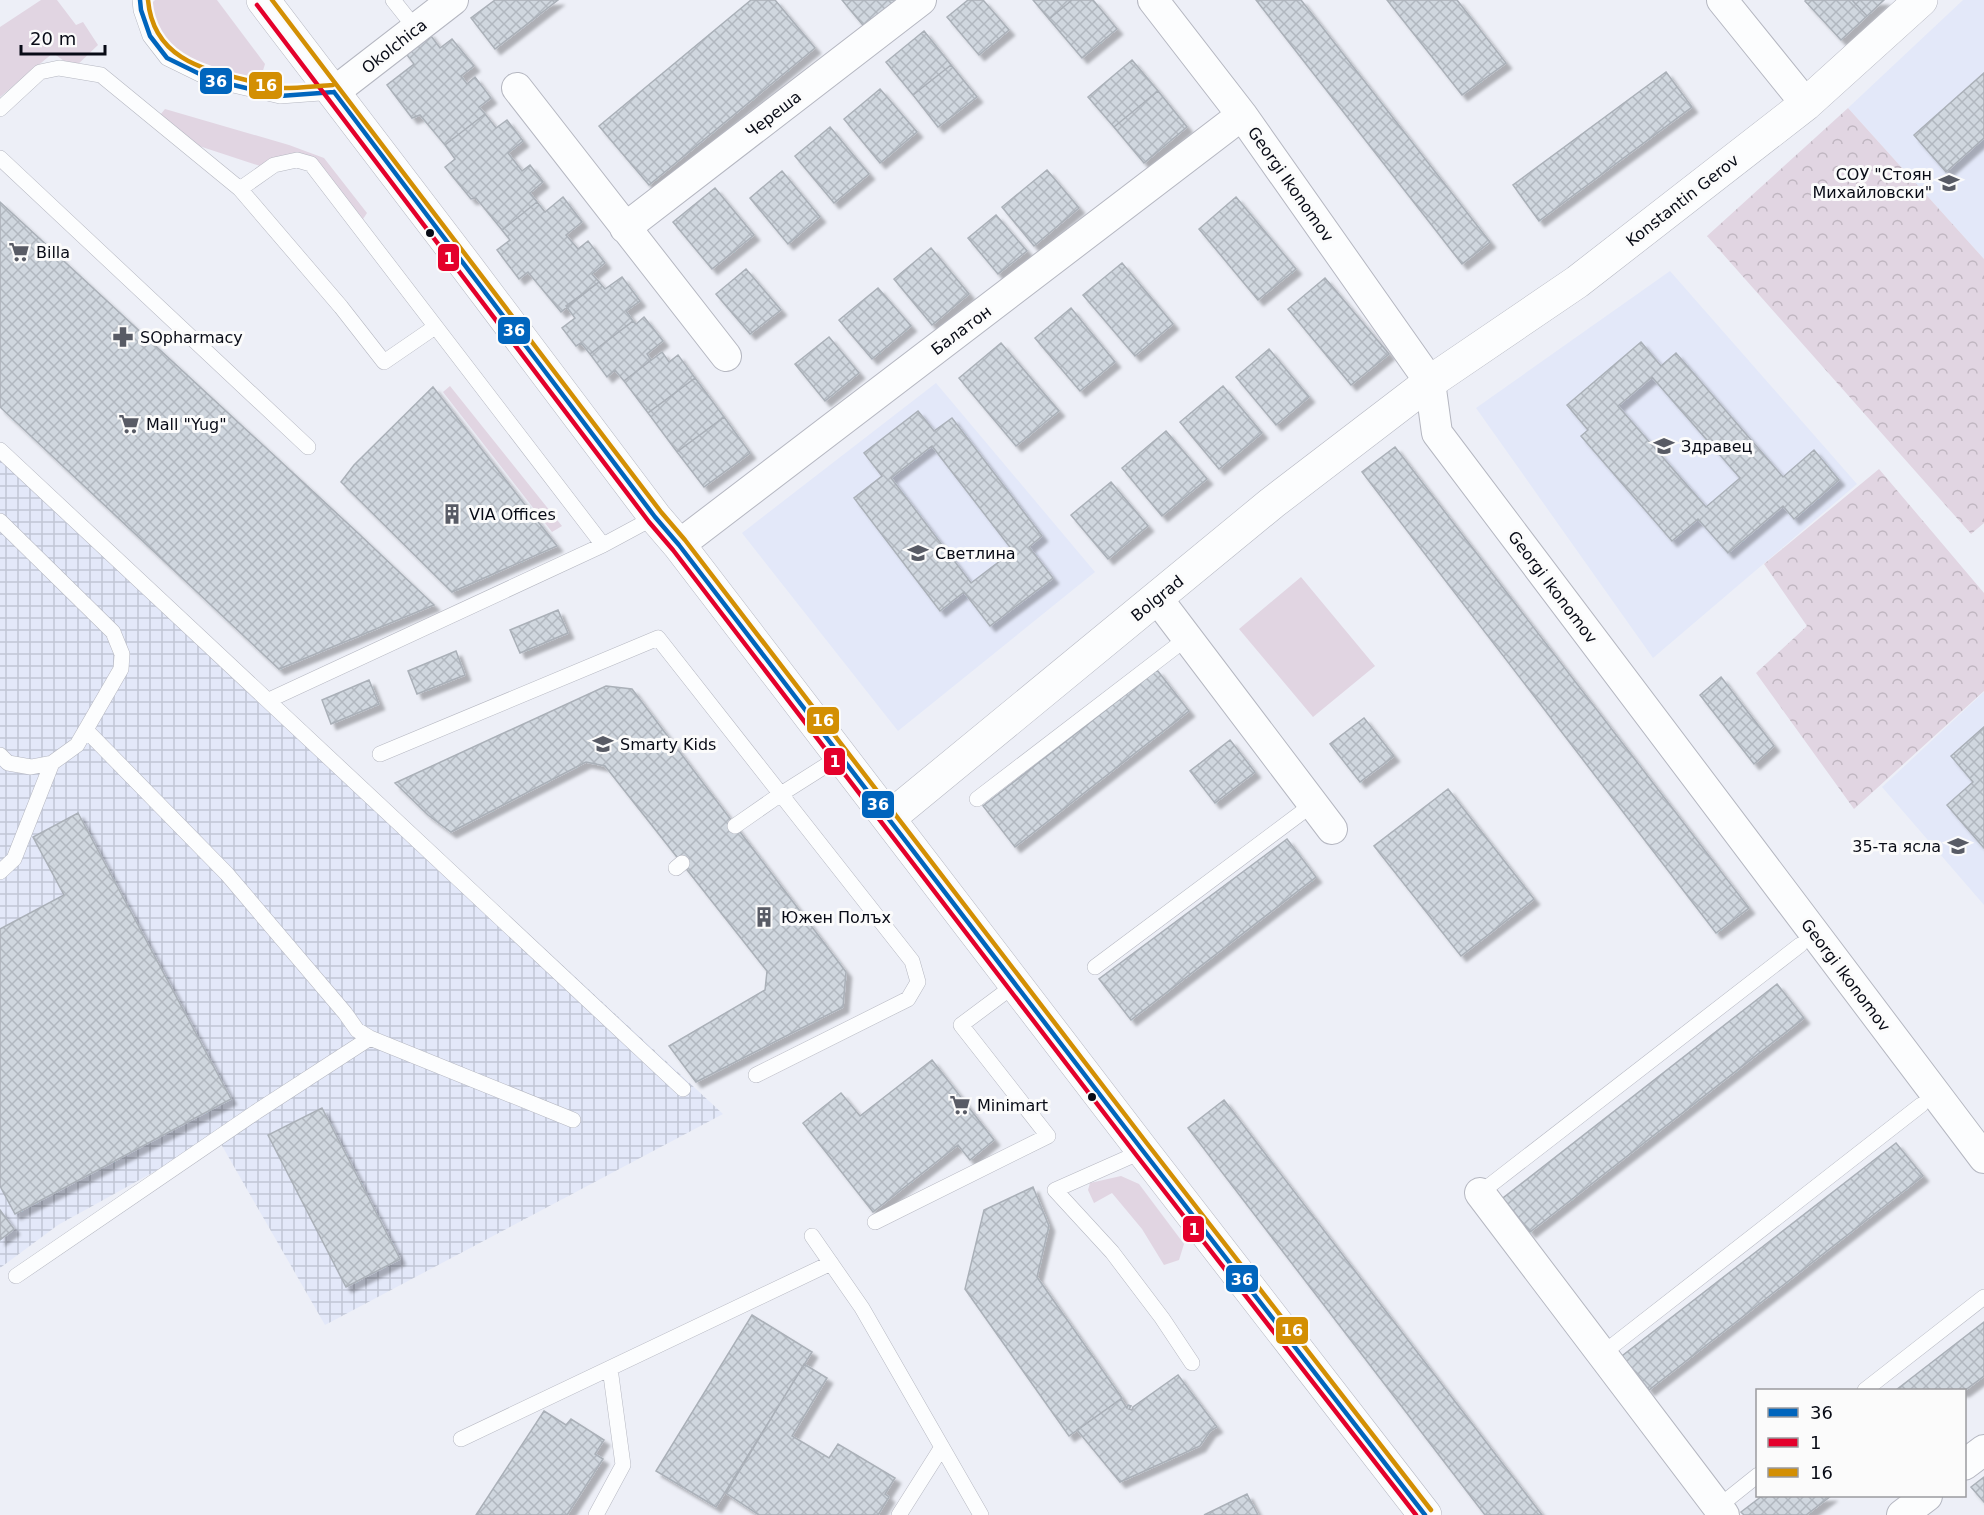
<svg xmlns="http://www.w3.org/2000/svg" width="1984" height="1515" font-family="'DejaVu Sans',sans-serif">
<defs>
<pattern id="industrial-grid" width="8" height="8" patternUnits="userSpaceOnUse" patternTransform="scale(1.5)"><rect width="8" height="8" fill="#e3e8f9"/><path d="M0 4h8M4 0v8" fill="none" stroke="#c1c6d5"/></pattern>
<pattern id="park-crowns" width="20" height="18" patternUnits="userSpaceOnUse" patternTransform="scale(1.5)"><rect width="20" height="18" fill="#e1d5e2"/><path d="M2 6a3 3 0 1 1 6 0M12 15a3 3 0 1 1 6 0" fill="none" stroke="#c0b6c1"/></pattern>
<pattern id="building-cross-hatch" width="8" height="8" patternUnits="userSpaceOnUse" patternTransform="scale(1.5)"><rect width="8" height="8" fill="#d0d7df"/><path d="M0 0l8 8M0 8l8-8" fill="none" stroke="#b1b7bf"/></pattern>
<filter id="shadow"><feDropShadow dx="5.5" dy="5.5" stdDeviation="1.5" flood-color="#0004"/></filter>
</defs>
<rect width="100%" height="100%" fill="#edeff7"/>
<!-- built -->
<path fill="#e3e8f9" d="M 1963,0 L 1984,0 L 1984,259 L 1848,108 Z
M 1670,271 L 1857,484 L 1653,658 L 1476,408 Z
M 936,383 L 1095,572 L 898,731 L 742,533 Z
M 1984,692 L 1984,905 L 1882,787 Z"/>
<!-- industrial -->
<path fill="url(#industrial-grid)" d="M 0,455 L 283,706 L 723,1114 L 325,1325 L 217,1137 L 58,1225 L 0,1268 Z"/>
<!-- grass -->
<path fill="#e1d5e2" d="M 41,0 L 57,0 L 76,25 L 83,22 L 98,45 L 74,68 L 53,53 L 0,97 L 0,27 Z
M 155,0 L 217,0 L 265,64 L 261,77 L 247,78 L 230,75 L 175,56 L 155,32 L 147,8 Z
M 165,109 L 289,145 L 324,158 L 367,213 L 363,219 L 314,158 L 260,166 L 193,144 L 160,115 Z
M 450,386 L 562,526 L 552,532 L 443,392 Z
M 1301,577 L 1375,666 L 1313,717 L 1239,629 Z
M 1121,1176 L 1139,1184 L 1184,1244 L 1179,1260 L 1164,1265 L 1142,1229 L 1112,1193 L 1094,1203 L 1088,1190 L 1090,1183 Z"/>
<!-- park -->
<path fill="url(#park-crowns)" d="M 1848,108 L 1984,259 L 1984,523 L 1971,534 L 1707,236 Z
M 1879,469 L 1984,593 L 1984,691 L 1854,809 L 1756,673 L 1807,626 L 1764,564 Z"/>
<!-- building -->
<path fill="url(#building-cross-hatch)" stroke="#aab0b8" stroke-width="1.5" fill-rule="evenodd" filter="url(#shadow)" d="M 495,0 L 558,0 L 495,49 L 471,18 Z
M 751,0 L 775,0 L 815,48 L 649,185 L 599,126 Z
M 842,0 L 903,0 L 867,30 Z
M 968,0 L 983,0 L 1009,30 L 979,55 L 947,17 Z
M 1033,0 L 1072,0 L 1049,19 Z
M 1072,0 L 1093,0 L 1117,29 L 1082,58 L 1049,19 Z
M 1256,0 L 1301,0 L 1490,242 L 1462,264 Z
M 1387,0 L 1457,0 L 1506,63 L 1462,95 Z
M 1806,0 L 1852,0 L 1867,16 L 1841,40 L 1805,1 Z
M 1852,0 L 1884,0 L 1867,16 Z
M 924,31 L 951,65 L 913,95 L 886,62 Z
M 428,32 L 440,48 L 452,39 L 474,66 L 461,76 L 467,84 L 475,77 L 491,98 L 479,107 L 485,114 L 445,145 L 420,115 L 412,118 L 387,85 L 414,64 L 404,51 Z
M 1132,60 L 1158,91 L 1114,127 L 1088,97 Z
M 951,65 L 977,97 L 938,127 L 913,95 Z
M 1666,72 L 1692,107 L 1539,221 L 1513,185 Z
M 1984,73 L 1984,138 L 1946,172 L 1914,135 Z
M 880,89 L 917,132 L 880,163 L 844,119 Z
M 1158,91 L 1187,127 L 1144,163 L 1114,127 Z
M 485,114 L 496,128 L 507,120 L 523,141 L 508,153 L 522,171 L 530,165 L 543,182 L 530,193 L 537,202 L 502,230 L 476,198 L 471,199 L 445,167 L 455,159 L 445,145 Z
M 830,127 L 869,174 L 834,203 L 795,156 Z
M 1047,170 L 1079,208 L 1034,246 L 1002,207 Z
M 782,171 L 820,217 L 788,244 L 750,198 Z
M 715,188 L 754,235 L 712,269 L 673,222 Z
M 563,197 L 582,222 L 566,235 L 578,249 L 588,241 L 605,263 L 592,274 L 599,282 L 561,312 L 528,272 L 519,279 L 497,250 L 510,240 L 502,230 L 537,202 L 545,212 Z
M 1236,197 L 1296,269 L 1258,300 L 1199,229 Z
M 0,202 L 359,534 L 434,605 L 279,669 L 0,407 Z
M 996,215 L 1027,251 L 998,274 L 968,238 Z
M 931,248 L 969,294 L 932,325 L 894,279 Z
M 1122,263 L 1173,324 L 1135,356 L 1083,295 Z
M 746,269 L 781,310 L 750,334 L 716,294 Z
M 622,277 L 640,301 L 626,311 L 633,321 L 590,354 L 581,343 L 576,346 L 562,328 L 575,318 L 566,306 L 599,282 L 605,289 Z
M 1325,278 L 1389,354 L 1351,385 L 1288,309 Z
M 878,288 L 911,326 L 872,359 L 839,320 Z
M 1071,308 L 1115,362 L 1080,391 L 1035,338 Z
M 644,317 L 663,341 L 647,354 L 651,360 L 624,381 L 615,370 L 607,377 L 590,354 L 633,321 L 636,324 Z
M 829,337 L 859,373 L 825,401 L 795,364 Z
M 1641,342 L 1661,366 L 1676,353 L 1783,477 L 1814,450 L 1839,480 L 1794,519 L 1783,506 L 1728,553 L 1698,519 L 1672,541 L 1581,436 L 1588,430 L 1567,405 ZM 1652,377 L 1740,478 L 1706,507 L 1618,406 Z
M 1001,343 L 1059,411 L 1016,446 L 959,378 Z
M 1269,349 L 1309,397 L 1276,425 L 1236,377 Z
M 662,352 L 669,362 L 678,355 L 695,378 L 648,413 L 624,381 Z
M 695,378 L 724,417 L 677,452 L 648,413 Z
M 1223,386 L 1262,433 L 1219,469 L 1180,422 Z
M 433,387 L 557,546 L 452,592 L 341,482 L 354,465 Z
M 918,411 L 934,431 L 952,418 L 1042,536 L 1029,547 L 1053,578 L 990,626 L 964,592 L 940,611 L 854,498 L 882,476 L 864,453 ZM 932,446 L 1013,551 L 971,583 L 891,478 Z
M 724,417 L 750,453 L 704,487 L 677,452 Z
M 1166,431 L 1207,479 L 1162,516 L 1122,468 Z
M 1395,447 L 1749,908 L 1716,933 L 1362,472 Z
M 1111,482 L 1148,526 L 1108,559 L 1071,515 Z
M 558,610 L 568,633 L 520,653 L 510,630 Z
M 456,651 L 465,675 L 417,694 L 408,671 Z
M 1157,670 L 1189,711 L 1015,847 L 983,806 Z
M 1721,677 L 1774,746 L 1754,764 L 1700,695 Z
M 369,680 L 379,704 L 331,724 L 322,700 Z
M 606,686 L 632,689 L 846,972 L 843,1007 L 696,1082 L 669,1046 L 765,990 L 767,971 L 605,766 L 586,762 L 451,832 L 428,815 L 395,783 Z
M 1364,718 L 1394,756 L 1360,782 L 1330,744 Z
M 1984,727 L 1984,848 L 1947,805 L 1973,782 L 1951,756 Z
M 1230,740 L 1255,772 L 1215,803 L 1190,771 Z
M 1448,789 L 1534,899 L 1461,956 L 1374,846 Z
M 78,813 L 231,1099 L 15,1214 L 0,1186 L 0,929 L 64,895 L 33,837 Z
M 1287,839 L 1316,877 L 1131,1020 L 1099,979 Z
M 1777,984 L 1804,1018 L 1530,1232 L 1503,1198 Z
M 932,1060 L 994,1140 L 970,1160 L 958,1145 L 873,1212 L 803,1123 L 841,1093 L 860,1116 Z
M 1224,1100 L 1542,1515 L 1485,1515 L 1188,1128 Z
M 322,1108 L 400,1259 L 346,1287 L 268,1135 Z
M 1896,1143 L 1923,1176 L 1649,1390 L 1622,1356 Z
M 1033,1187 L 1049,1226 L 1037,1277 L 1122,1398 L 1069,1436 L 965,1289 L 984,1210 Z
M 0,1210 L 14,1229 L 0,1240 Z
M 752,1315 L 812,1352 L 716,1507 L 656,1471 Z
M 1984,1322 L 1984,1376 L 1964,1391 L 1896,1390 Z
M 804,1364 L 827,1378 L 792,1436 L 829,1458 L 838,1444 L 895,1478 L 885,1494 L 889,1497 L 878,1515 L 759,1515 L 726,1493 Z
M 1178,1375 L 1217,1427 L 1210,1431 L 1200,1446 L 1120,1482 L 1077,1430 L 1121,1399 L 1127,1408 L 1128,1405 L 1131,1406 L 1129,1409 L 1132,1410 L 1133,1407 Z
M 544,1411 L 566,1425 L 571,1419 L 604,1440 L 595,1454 L 603,1459 L 567,1515 L 476,1515 Z
M 1984,1477 L 1984,1502 L 1971,1487 Z
M 1247,1494 L 1258,1515 L 1204,1515 Z
M 1762,1496 L 1831,1496 L 1806,1515 L 1744,1515 L 1741,1512 Z"/>
<g fill="none" stroke-linecap="round" stroke-linejoin="round">
<!-- lane casing -->
<g stroke="#b5b7c1" stroke-width="16">
<path id="lane" d="M 140,0 L 141,10 L 150,36 L 167,58 L 212,80 L 280,96 L 334,92
M 393,0 L 416,29
M 0,109 L 40,72 L 59,68 L 101,75 L 240,189 L 341,307 L 384,362 L 435,327
M 0,158 L 308,447
M 240,189 L 274,165 L 297,160 L 311,164 L 603,545 L 655,517
M 0,450 L 683,1089
M 0,521 L 113,632 L 122,654 L 121,669 L 77,745 L 52,763 L 31,767 L 8,763 L 0,755
M 269,700 L 603,545
M 86,730 L 227,874 L 345,1013 L 357,1030 L 370,1038 L 573,1120
M 380,754 L 658,638 L 912,961 L 918,982 L 908,999 L 756,1075
M 977,799 L 1187,638
M 735,826 L 781,794 L 841,756
M 676,868 L 682,863
M 0,872 L 14,859 L 52,763
M 1095,967 L 1313,804
M 1143,1151 L 1055,1190 L 1112,1252 L 1162,1318 L 1192,1363
M 1480,1193 L 1800,945
M 875,1222 L 1048,1136 L 961,1025 L 1016,984
M 812,1236 L 862,1308 L 981,1515
M 16,1276 L 256,1112 L 370,1038
M 1602,1354 L 1921,1105
M 1865,1390 L 1984,1297
M 461,1439 L 831,1263
M 1718,1507 L 1758,1475
M 596,1515 L 623,1465 L 610,1368
M 899,1515 L 942,1447"/>
</g>
<!-- street casing -->
<g stroke="#b5b7c1" stroke-width="32">
<path id="street" d="M 1153,0 L 1242,115 L 1430,382 L 1437,433 L 1984,1158
M 1722,0 L 1806,104
M 517,88 L 726,356
M 334,92 L 453,0
M 625,228 L 921,0
M 679,545 L 1242,115
M 1157,598 L 1332,829
M 1480,1193 L 1724,1515
M 1964,1465 L 1984,1450
M 1902,1515 L 1927,1496"/>
</g>
<!-- secondary casing -->
<g stroke="#b5b7c1" stroke-width="34">
<path id="secondary" d="M 263,0 L 463,262 L 655,517 L 679,545 L 1143,1151 L 1425,1515
M 889,818 L 1272,503 L 1430,382 L 1577,282 L 1806,104 L 1921,0"/>
</g>
<!-- lane -->
<use href="#lane" stroke="#fcfdfe" stroke-width="15"/>
<!-- street -->
<use href="#street" stroke="#fcfdfe" stroke-width="30"/>
<!-- secondary -->
<use href="#secondary" stroke="#fcfdfe" stroke-width="33"/>
<!-- bus-1 casing -->
<g stroke="#fbfbfb" stroke-width="9">
<path id="bus-1" d="M 140,0 L 141,10 L 150,36 L 167,58 L 212,80 L 280,96 L 334,92
M 334,92 L 655,517 L 679,545 L 1143,1151 L 1425,1515"/>
</g>
<!-- bus-2 casing -->
<g stroke="#fbfbfb" stroke-width="9">
<path id="bus-2" d="M 257,5 L 649,522 L 673,550 L 1137,1156 L 1416,1515"/>
</g>
<!-- bus-3 casing -->
<g stroke="#fbfbfb" stroke-width="9">
<path id="bus-3" d="M 148,0 C 153,56 199,69 246,80 C 258,83 271,88 283,88 C 299,88 317,86 333,85
M 272,0 L 661,512 L 685,540 L 1149,1146 L 1431,1510"/>
</g>
<!-- bus-1 -->
<use href="#bus-1" stroke="#0065bd" stroke-width="4.5"/>
<!-- bus-2 -->
<use href="#bus-2" stroke="#e4002b" stroke-width="4.5"/>
<!-- bus-3 -->
<use href="#bus-3" stroke="#d38f03" stroke-width="4.5"/>
</g>
<!-- icons -->
<defs>
<g id="school-bare" transform="scale(1.62)"><path d="M0-5L7-2L0 1L-7-2ZM-4 1L0 2.5L4 1V4Q0 6-4 4Z" fill="#585b65" stroke="#fbfbfb" stroke-width="2.5" paint-order="stroke"/></g>
<g id="supermarket-bare" transform="scale(1.62)"><path d="M-6-5.5h2.5l.6 2H6L4.5 2H-2.5L-4.4-4H-6ZM-1.5 3.2a1.3 1.3 0 1 0 .1 0ZM3 3.2a1.3 1.3 0 1 0 .1 0Z" fill="#585b65" stroke="#fbfbfb" stroke-width="2.5" paint-order="stroke"/></g>
<g id="pharmacy-bare" transform="scale(1.62)"><path d="M-2-6h4v4h4v4h-4v4h-4v-4h-4v-4h4Z" fill="#585b65" stroke="#fbfbfb" stroke-width="2.5" paint-order="stroke"/></g>
<g id="building-bare" transform="scale(1.62)"><path d="M-4-6H4V6H1V3H-1V6H-4ZM-2.5-4.3h1.7v1.8h-1.7ZM.8-4.3h1.7v1.8H.8ZM-2.5-1h1.7V.8h-1.7ZM.8-1h1.7V.8H.8Z" fill="#585b65" stroke="#fbfbfb" stroke-width="2.5" paint-order="stroke"/></g>
</defs>
<g fill-rule="evenodd">
<use href="#school-bare" x="1949" y="183"/>
<use href="#supermarket-bare" x="19" y="252"/>
<use href="#pharmacy-bare" x="123" y="337"/>
<use href="#supermarket-bare" x="129" y="424"/>
<use href="#school-bare" x="1664" y="446"/>
<use href="#building-bare" x="452" y="514"/>
<use href="#school-bare" x="918" y="553"/>
<use href="#school-bare" x="603" y="744"/>
<use href="#school-bare" x="1958" y="846"/>
<use href="#building-bare" x="764" y="917"/>
<use href="#supermarket-bare" x="960" y="1105"/>
</g>
<!-- markers -->
<g fill="#080b16" stroke="#fbfbfb" stroke-width="2">
<circle cx="430" cy="233" r="5"/>
<circle cx="1092" cy="1097" r="5"/>
</g>
<g text-anchor="middle" stroke-width="6" stroke-linejoin="round" paint-order="stroke">
<!-- street labels -->
<g font-size="16" fill="#080b16" stroke="#fbfbfb">
<text transform="translate(394 46) rotate(-38)" y="6">Okolchica</text>
<text transform="translate(773 114) rotate(-38)" y="6">Череша</text>
<text transform="translate(1291 184) rotate(55)" y="6">Georgi Ikonomov</text>
<text transform="translate(1682 200) rotate(-38)" y="6">Konstantin Gerov</text>
<text transform="translate(961 330) rotate(-37)" y="6">Балатон</text>
<text transform="translate(1553 587) rotate(53)" y="6">Georgi Ikonomov</text>
<text transform="translate(1157 598) rotate(-39)" y="6">Bolgrad</text>
<text transform="translate(1846 975) rotate(53)" y="6">Georgi Ikonomov</text>
</g>
<!-- poi labels -->
<g font-size="16" fill="#080b16" stroke="#fbfbfb" text-anchor="start">
<text x="1932" y="180" text-anchor="end">СОУ "Стоян<tspan x="1932" dy="18">Михайловски"</tspan></text>
<text x="36" y="258">Billa</text>
<text x="140" y="343">SOpharmacy</text>
<text x="146" y="430">Mall "Yug"</text>
<text x="1681" y="452">Здравец</text>
<text x="469" y="520">VIA Offices</text>
<text x="935" y="559">Светлина</text>
<text x="620" y="750">Smarty Kids</text>
<text x="1941" y="852" text-anchor="end">35-та ясла</text>
<text x="781" y="923">Южен Полъх</text>
<text x="977" y="1111">Minimart</text>
</g>
</g>
<g stroke="#fbfbfb" stroke-width="2">
<rect x="199" y="67" width="34" height="28" rx="6" fill="#0065bd"/>
<rect x="248" y="71" width="35" height="29" rx="6" fill="#d38f03"/>
<rect x="437" y="243" width="23" height="29" rx="6" fill="#e4002b"/>
<rect x="497" y="316" width="34" height="29" rx="6" fill="#0065bd"/>
<rect x="806" y="706" width="34" height="29" rx="6" fill="#d38f03"/>
<rect x="823" y="747" width="23" height="29" rx="6" fill="#e4002b"/>
<rect x="861" y="790" width="34" height="29" rx="6" fill="#0065bd"/>
<rect x="1182" y="1215" width="23" height="28" rx="6" fill="#e4002b"/>
<rect x="1225" y="1264" width="34" height="29" rx="6" fill="#0065bd"/>
<rect x="1275" y="1316" width="34" height="29" rx="6" fill="#d38f03"/>
</g>
<g font-size="16" text-anchor="middle" font-weight="bold" fill="#fff">
<text x="216" y="87">36</text>
<text x="266" y="91">16</text>
<text x="449" y="264">1</text>
<text x="514" y="336">36</text>
<text x="823" y="726">16</text>
<text x="835" y="767">1</text>
<text x="878" y="810">36</text>
<text x="1194" y="1235">1</text>
<text x="1242" y="1285">36</text>
<text x="1292" y="1336">16</text>
</g>
<!-- legend -->
<rect x="1756" y="1389" width="210" height="108" fill="#fbfbfb" stroke="#9a9b9f" stroke-width="1.5"/>
<rect x="1768" y="1408" width="30" height="9" fill="#0065bd" stroke="#9a9b9f" stroke-width="1.5"/>
<text x="1810" y="1419" font-size="18" fill="#080b16">36</text>
<rect x="1768" y="1438" width="30" height="9" fill="#e4002b" stroke="#9a9b9f" stroke-width="1.5"/>
<text x="1810" y="1449" font-size="18" fill="#080b16">1</text>
<rect x="1768" y="1468" width="30" height="9" fill="#d38f03" stroke="#9a9b9f" stroke-width="1.5"/>
<text x="1810" y="1479" font-size="18" fill="#080b16">16</text>
<!-- scale -->
<path d="M21 45v9h84v-9" fill="none" stroke="#080b16" stroke-width="3"/>
<text x="30" y="45" font-size="18" fill="#080b16" stroke="#fbfbfb" stroke-width="4.5" paint-order="stroke">20 m</text>
</svg>
